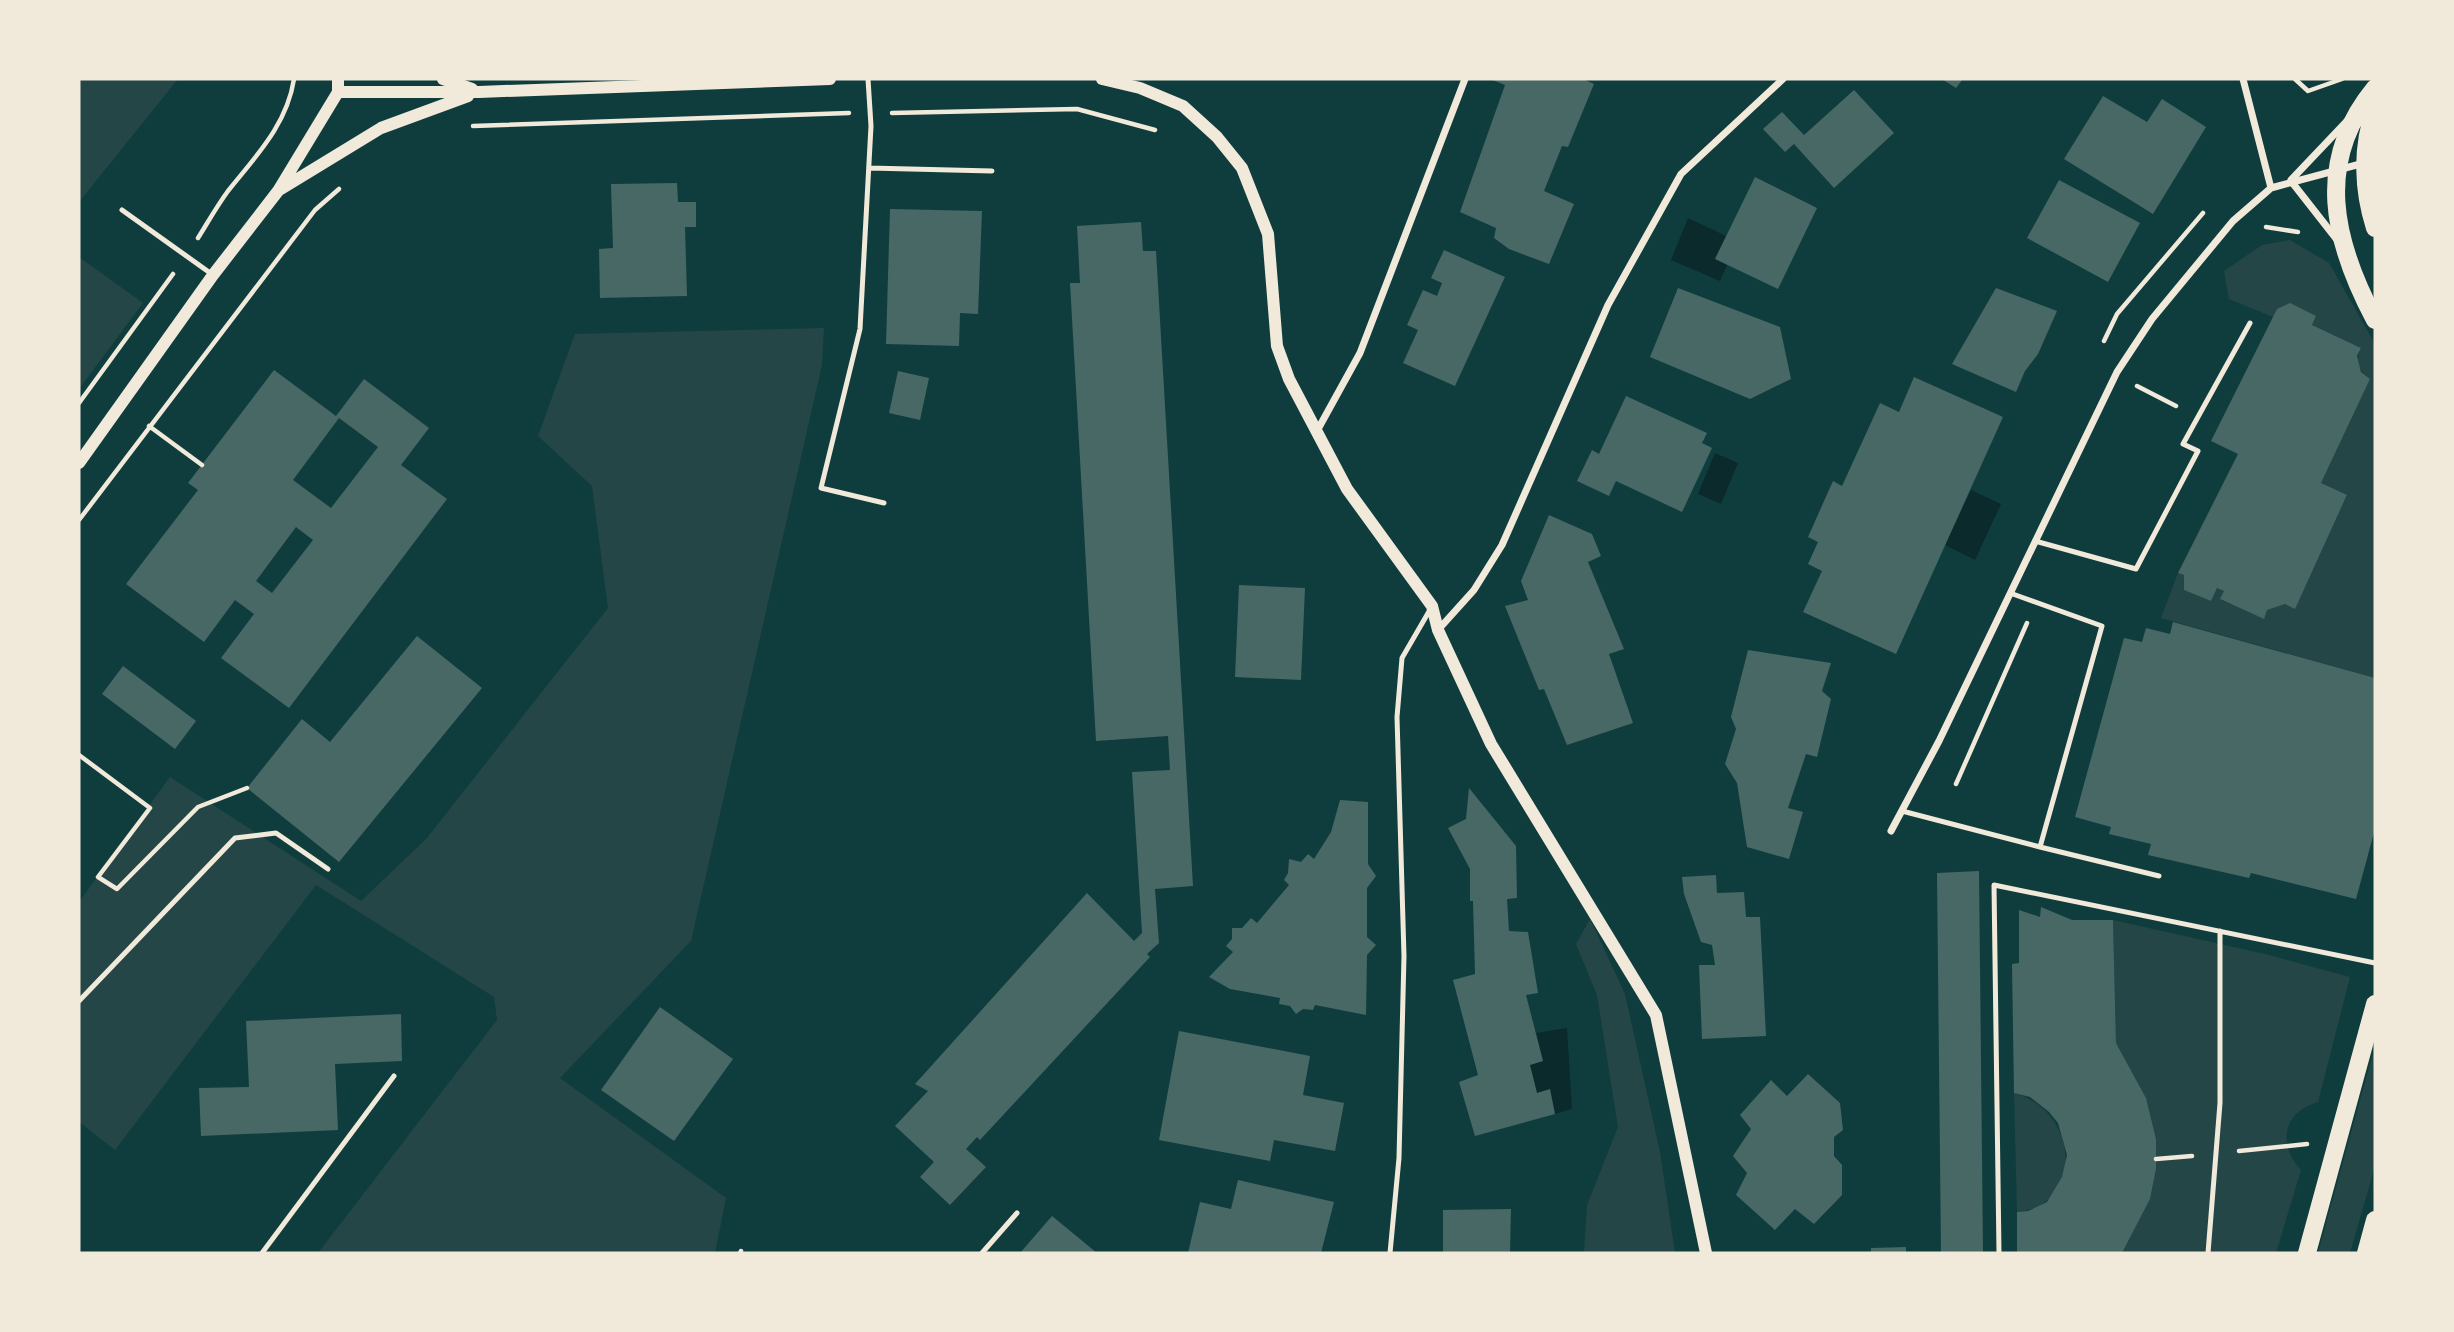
<svg xmlns="http://www.w3.org/2000/svg" width="2454" height="1332" font-family="'Alegreya Sans',sans-serif">
<rect width="100%" height="100%" fill="#0f3d3e"/>
<!-- green -->
<path fill="#244646" d="M 79,79 L 178,79 L 79,202 Z
M 2290,240 L 2329,263 L 2375,344 L 2375,678 L 2161,618 L 2178,573 L 2184,575 L 2184,590 L 2211,601 L 2217,588 L 2224,591 L 2221,600 L 2263,618 L 2267,610 L 2285,604 L 2295,608 L 2347,496 L 2321,483 L 2370,379 C 2359,371 2355,361 2361,348 L 2312,325 L 2316,316 L 2277,309 L 2273,317 L 2229,299 L 2224,271 L 2262,245 Z
M 79,257 L 143,303 L 79,389 Z
M 824,328 L 822,365 L 691,941 L 560,1078 L 726,1198 L 715,1253 L 318,1253 L 497,1020 L 494,997 L 316,885 L 115,1150 L 79,1122 L 79,902 L 170,777 L 361,901 L 427,838 L 608,608 L 592,486 L 538,436 L 575,334 Z
M 1590,919 L 1625,994 L 1660,1152 L 1675,1253 L 1584,1253 L 1587,1205 L 1618,1127 L 1597,995 L 1576,944 Z
M 2113,920 L 2265,954 L 2350,977 L 2318,1102 C 2283,1112 2277,1144 2301,1170 L 2276,1253 L 2122,1253 L 2150,1199 L 2156,1169 L 2156,1139 L 2146,1098 L 2116,1043 Z
M 2375,1046 L 2375,1164 L 2372,1177 L 2350,1253 L 2318,1253 Z
M 2014,1093 C 2080,1111 2084,1206 2017,1212 Z"/>
<!-- water -->
<path fill="#0a2a2b" d="M 1688,218 L 1726,236 L 1715,258 L 1727,265 L 1720,281 L 1671,260 Z
M 1715,453 L 1738,463 L 1721,504 L 1698,494 Z
M 1971,490 L 2001,504 L 1975,560 L 1945,545 Z
M 1567,1028 L 1572,1109 L 1555,1114 L 1550,1090 L 1537,1093 L 1530,1065 L 1543,1061 L 1536,1033 Z"/>
<!-- building -->
<path fill="#486865" fill-rule="evenodd" d="M 1490,79 L 1583,79 L 1594,84 L 1568,147 L 1562,146 L 1544,191 L 1574,204 L 1549,264 L 1509,249 L 1494,238 L 1496,228 L 1460,212 L 1505,85 Z
M 1942,79 L 1963,79 L 1956,88 Z
M 1854,90 L 1894,133 L 1834,188 L 1794,144 L 1785,152 L 1763,129 L 1782,112 L 1804,135 Z
M 2103,96 L 2147,122 L 2162,99 L 2206,127 L 2153,214 L 2064,159 Z
M 1755,177 L 1817,208 L 1778,289 L 1715,259 Z
M 2059,180 L 2140,223 L 2108,282 L 2027,238 Z
M 677,183 L 678,202 L 696,202 L 696,227 L 685,227 L 687,296 L 600,298 L 599,249 L 613,248 L 611,184 Z
M 890,209 L 982,211 L 978,314 L 960,313 L 959,346 L 886,344 Z
M 1141,222 L 1143,251 L 1156,251 L 1193,886 L 1155,889 L 1159,943 L 1147,954 L 1150,957 L 980,1140 L 977,1137 L 966,1149 L 986,1167 L 950,1205 L 920,1177 L 934,1162 L 895,1126 L 928,1091 L 915,1084 L 1087,893 L 1134,941 L 1142,933 L 1132,772 L 1170,770 L 1168,736 L 1096,741 L 1070,283 L 1080,283 L 1077,226 Z
M 1444,250 L 1505,277 L 1455,386 L 1403,363 L 1418,330 L 1407,325 L 1423,290 L 1437,296 L 1442,283 L 1431,278 Z
M 1678,288 L 1780,327 L 1791,379 L 1750,399 L 1650,357 Z
M 1996,288 L 2057,311 L 2038,354 L 2025,371 L 2016,392 L 1952,364 Z
M 2290,303 L 2316,316 L 2312,325 L 2361,348 L 2357,356 L 2361,372 L 2370,379 L 2321,483 L 2347,495 L 2295,609 L 2285,604 L 2267,610 L 2264,619 L 2220,599 L 2224,591 L 2217,588 L 2211,601 L 2184,590 L 2184,575 L 2178,573 L 2238,454 L 2211,441 L 2277,309 Z
M 274,370 L 336,416 L 364,379 L 429,428 L 401,465 L 447,499 L 289,708 L 221,658 L 254,614 L 235,600 L 204,642 L 126,584 L 198,490 L 188,483 ZM 339,418 L 378,447 L 331,508 L 293,480 ZM 296,527 L 313,540 L 272,593 L 256,581 Z
M 898,371 L 929,378 L 920,420 L 889,413 Z
M 1914,377 L 2003,417 L 1896,654 L 1803,612 L 1822,571 L 1808,564 L 1818,542 L 1808,537 L 1833,481 L 1842,486 L 1880,403 L 1899,412 Z
M 1626,396 L 1707,433 L 1702,443 L 1712,448 L 1682,512 L 1616,481 L 1609,496 L 1577,481 L 1592,450 L 1599,454 Z
M 1549,515 L 1592,534 L 1601,556 L 1588,562 L 1624,649 L 1609,654 L 1633,723 L 1567,745 L 1544,689 L 1539,690 L 1505,606 L 1528,600 L 1521,581 Z
M 1239,585 L 1305,588 L 1301,680 L 1235,677 Z
M 2173,622 L 2375,678 L 2375,829 L 2356,899 L 2251,873 L 2249,878 L 2148,855 L 2151,844 L 2109,834 L 2111,827 L 2075,817 L 2124,638 L 2142,642 L 2146,628 L 2170,634 Z
M 417,636 L 482,688 L 339,862 L 247,788 L 302,719 L 330,742 Z
M 1748,650 L 1831,663 L 1822,691 L 1831,699 L 1817,757 L 1806,754 L 1788,808 L 1803,812 L 1789,859 L 1747,847 L 1737,783 L 1725,764 L 1736,729 L 1731,717 Z
M 123,666 L 196,721 L 175,749 L 102,694 Z
M 1469,788 L 1516,846 L 1517,898 L 1507,899 L 1509,931 L 1528,932 L 1538,993 L 1526,995 L 1543,1061 L 1530,1065 L 1537,1093 L 1550,1089 L 1555,1114 L 1475,1136 L 1459,1082 L 1478,1075 L 1453,980 L 1475,974 L 1473,901 L 1470,901 L 1470,869 L 1448,828 L 1466,819 Z
M 1340,800 L 1368,802 L 1368,864 L 1376,876 L 1367,888 L 1367,937 L 1376,945 L 1367,955 L 1366,1015 L 1315,1005 L 1313,1010 L 1303,1009 L 1296,1014 L 1290,1006 L 1279,1004 L 1280,998 L 1230,989 L 1209,977 L 1233,952 L 1226,946 L 1232,939 L 1232,928 L 1242,928 L 1251,918 L 1257,923 L 1289,885 L 1284,880 L 1288,873 L 1289,859 L 1301,862 L 1308,854 L 1314,859 L 1331,832 Z
M 1979,871 L 1983,1253 L 1941,1253 L 1937,873 Z
M 1716,875 L 1717,893 L 1744,892 L 1746,917 L 1760,917 L 1766,1036 L 1702,1039 L 1699,965 L 1715,965 L 1712,945 L 1701,942 L 1684,894 L 1682,877 Z
M 2041,907 L 2072,920 L 2113,920 L 2116,1043 L 2146,1098 L 2156,1139 L 2156,1169 L 2150,1199 L 2122,1253 L 2017,1253 L 2017,1212 L 2028,1211 L 2047,1202 L 2062,1177 L 2067,1155 L 2058,1123 L 2049,1112 L 2030,1097 L 2014,1093 L 2012,964 L 2019,963 L 2019,910 L 2040,917 Z
M 660,1007 L 733,1059 L 674,1141 L 601,1090 Z
M 401,1014 L 402,1061 L 335,1064 L 338,1130 L 201,1136 L 199,1088 L 249,1087 L 246,1021 Z
M 1179,1031 L 1310,1056 L 1303,1095 L 1344,1103 L 1335,1151 L 1274,1140 L 1270,1161 L 1159,1140 Z
M 1808,1074 L 1840,1103 L 1843,1130 L 1834,1137 L 1834,1156 L 1842,1165 L 1842,1195 L 1814,1224 L 1795,1209 L 1775,1230 L 1736,1195 L 1747,1173 L 1733,1156 L 1751,1129 L 1740,1115 L 1771,1080 L 1787,1096 Z
M 1238,1180 L 1334,1202 L 1321,1253 L 1188,1253 L 1200,1202 L 1231,1209 Z
M 1511,1209 L 1510,1253 L 1443,1253 L 1443,1210 Z
M 1052,1216 L 1097,1253 L 1020,1253 Z
M 1906,1247 L 1906,1253 L 1871,1253 L 1871,1248 Z"/>
<g fill="none" stroke-linecap="round" stroke-linejoin="round">
<!-- path -->
<path stroke="#f1e9da" stroke-width="4.5" d="M 2295,79 L 2308,91 L 2342,79
M 892,113 L 1077,109 L 1155,130
M 473,126 L 849,113
M 2266,227 L 2298,232
M 198,238 C 208,222 217,206 228,191 C 255,157 287,125 294,79
M 2104,341 L 2117,314 L 2203,213
M 2137,386 L 2176,406
M 79,403 L 173,274
M 149,426 L 202,465
M 79,520 L 315,210 L 339,189
M 79,755 L 150,808 L 98,877 L 117,889 L 198,807 L 247,788
M 1956,784 L 2027,623
M 2239,1151 L 2307,1144
M 2156,1159 L 2192,1156
M 740,1253 L 741,1251"/>
<!-- service -->
<path stroke="#f1e9da" stroke-width="5" d="M 868,79 L 871,126 L 860,329 L 821,488 L 884,503
M 869,168 L 992,171
M 122,210 L 213,275
M 2035,541 L 2136,569 L 2198,451 L 2183,444 L 2250,323
M 1902,811 L 2040,847 L 2102,626 L 2010,593
M 2040,847 L 2159,876
M 79,1001 L 235,838 L 276,833 L 328,869
M 262,1253 L 394,1076
M 982,1253 L 1017,1213
M 1390,1253 L 1399,1158 L 1404,956 L 1397,717 L 1402,658 L 1431,608
M 1999,1253 L 1994,885 L 2375,963
M 2208,1253 L 2220,1103 L 2220,931"/>
<!-- minor -->
<path stroke="#f1e9da" stroke-width="7" d="M 2243,79 L 2271,188
M 2291,180 L 2348,120
M 2291,181 L 2338,241
M 1317,431 L 1360,353 L 1465,79
M 1438,630 L 1474,590 L 1502,545 L 1608,305 L 1681,174 L 1783,79
M 1891,831 L 1939,741 L 2117,372 L 2152,319 L 2233,221 L 2271,188 L 2364,163"/>
<!-- tertiary -->
<path stroke="#f1e9da" stroke-width="12" d="M 443,79 L 472,89
M 1102,79 L 1140,88 L 1183,106 L 1217,137 L 1242,168 L 1268,234 L 1277,346 L 1289,379 L 1347,489 L 1432,606 L 1438,630 L 1491,744 L 1656,1015 L 1706,1253
M 338,92 L 479,92 L 830,79
M 281,189 L 381,128 L 468,96
M 79,463 L 213,275 L 278,191 L 338,92 L 338,79"/>
<!-- primary -->
<path stroke="#f1e9da" stroke-width="18" d="M 2375,88 C 2314,162 2333,241 2375,320
M 2375,110 C 2361,147 2363,191 2375,228
M 2307,1253 L 2375,1004
M 2366,1253 L 2375,1220"/>
</g>
<!-- border -->
<rect width="2454" height="1332" fill="none" stroke="#f1e9da" stroke-width="161"/>
</svg>
